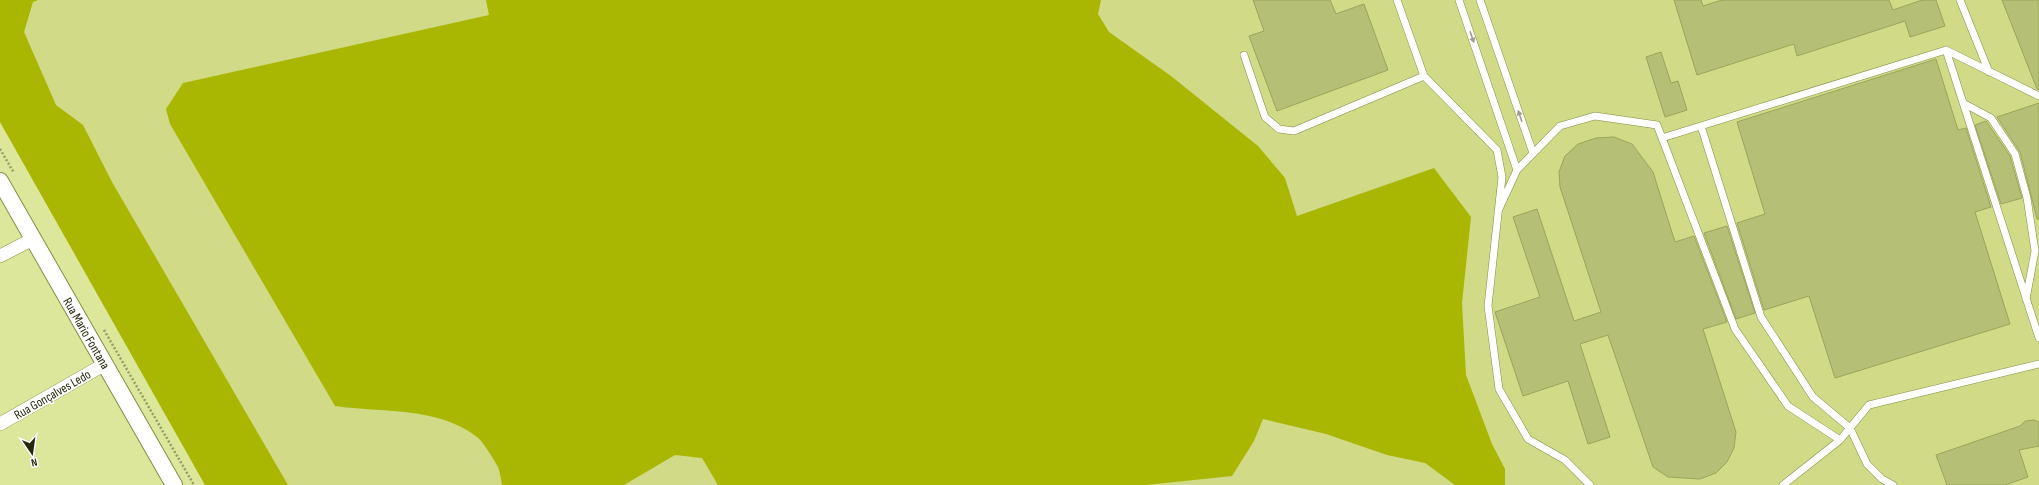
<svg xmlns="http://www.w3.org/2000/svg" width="2039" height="485" font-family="'Sofia Sans Condensed',sans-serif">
<rect width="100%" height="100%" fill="#dce79b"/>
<!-- built -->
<path fill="#d0da87" d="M 0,0 L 2039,0 L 2039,485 L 205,485 L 0,122 Z"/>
<!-- forest -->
<path fill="#aab702" d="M 0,0 L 38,0 L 33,2 L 24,32 L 56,105 L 83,125 L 112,182 L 288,485 L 205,485 L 0,122 Z
M 486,0 L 1101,0 L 1098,14 L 1109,32 L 1171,76 L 1258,146 L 1285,178 L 1297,216 L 1434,168 L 1471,217 L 1462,303 L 1466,375 L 1492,444 L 1505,469 L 1505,485 L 1455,485 L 1425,463 L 1387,455 L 1326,434 L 1263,419 L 1254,441 L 1232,476 L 1146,485 L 718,485 L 702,458 L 675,455 L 624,485 L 502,485 C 501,479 500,472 498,467 C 495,461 482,440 477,437 C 437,406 382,413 335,406 L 170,124 L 166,109 L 183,83 L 489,15 Z"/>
<!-- building -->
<path fill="#b5bf75" stroke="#9ba45b" d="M 1253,0 L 1330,0 L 1336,14 L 1364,4 L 1388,70 L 1277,111 L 1249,36 L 1264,31 Z
M 1674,0 L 1701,0 L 1703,6 L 1722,0 L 1889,0 L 1893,10 L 1922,0 L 1936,0 L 1945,26 L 1910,37 L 1905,21 L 1797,56 L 1794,44 L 1697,75 Z
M 2002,0 L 2039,0 L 2039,90 L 2037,89 Z
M 1661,52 L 1671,83 L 1678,81 L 1687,110 L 1665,117 L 1646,57 Z
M 1936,59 L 1958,130 L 1966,128 L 1991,207 L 1975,212 L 2010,324 L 1835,378 L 1809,296 L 1764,310 L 1737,223 L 1765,214 L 1737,122 Z
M 2039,103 L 2039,219 L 2037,219 L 2020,152 L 1997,117 Z
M 1986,121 L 2010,156 L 2022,198 L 2001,204 L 1975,125 Z
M 1614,137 L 1632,144 L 1653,172 L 1675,242 L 1694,236 L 1727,322 L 1703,329 L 1736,432 L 1734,448 L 1727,462 L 1716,473 L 1700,479 L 1668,477 L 1653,467 L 1608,335 L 1580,344 L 1610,437 L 1588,444 L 1568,381 L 1523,396 L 1495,312 L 1540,297 L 1513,217 L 1537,209 L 1574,321 L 1601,312 L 1560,187 L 1559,172 L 1565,156 L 1578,144 L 1596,138 Z
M 1727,226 L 1755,313 L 1736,319 L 1704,233 Z
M 2034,420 L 2039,422 L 2039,446 L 2019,450 L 2028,477 L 2005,485 L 1947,485 L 1936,455 L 2020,426 L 2025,421 Z"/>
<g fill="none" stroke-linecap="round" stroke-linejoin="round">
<!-- service casing -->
<g stroke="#858d44" stroke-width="8">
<path id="service" d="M 1397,0 L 1424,76 L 1497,150 L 1502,177 L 1488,306 L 1499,389 L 1528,439 L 1565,460 L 1590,485
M 1459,0 L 1517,170
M 1480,0 L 1533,153
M 1960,0 L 1989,72
M 1946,50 L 2039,96
M 1244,55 L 1265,117 L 1279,129 L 1294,131 L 1424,76
M 1963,103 L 1991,118 L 2015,154 L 2027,198 L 2035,251 L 2026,299
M 1701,126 L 1761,317 L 1813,397 L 1850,428 L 1867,464 L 1882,479 L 1893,485
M 1662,138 L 1946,50 L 2039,338
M 1498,211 L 1517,170 L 1560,126 L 1595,116 L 1657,125 L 1735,329 L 1788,406 L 1840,440
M 1783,485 L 1840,440 L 1869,405 L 2039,364"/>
</g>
<!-- minor casing -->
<g stroke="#858d44" stroke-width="14">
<path id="minor" d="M 0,256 L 33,239
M 0,424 L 105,364"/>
</g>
<!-- tertiary casing -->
<g stroke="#858d44" stroke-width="18">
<path id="tertiary" d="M 0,181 L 174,485"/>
</g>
<!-- path -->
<path stroke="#949c62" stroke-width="2.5" stroke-dasharray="2 2" stroke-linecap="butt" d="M 0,149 L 14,173
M 104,330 L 194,485"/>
<!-- service -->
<use href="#service" stroke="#fff" stroke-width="7"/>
<!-- minor -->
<use href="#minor" stroke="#fff" stroke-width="13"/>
<!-- tertiary -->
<use href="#tertiary" stroke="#fff" stroke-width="16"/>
</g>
<!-- one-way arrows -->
<defs><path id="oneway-solid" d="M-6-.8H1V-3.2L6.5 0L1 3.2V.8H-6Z"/></defs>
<g fill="#9d9e90">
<use href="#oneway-solid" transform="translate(1472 37) rotate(71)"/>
<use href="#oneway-solid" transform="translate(1520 116) rotate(-109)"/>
</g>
<g text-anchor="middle" stroke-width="3.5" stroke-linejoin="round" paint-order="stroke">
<!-- street labels -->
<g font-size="13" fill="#252809" stroke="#fff">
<text transform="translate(87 333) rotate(60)" y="5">Rua Mario Fontana</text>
<text transform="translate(52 394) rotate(-30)" y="5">Rua Gonçalves Ledo</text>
</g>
</g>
<!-- north arrow -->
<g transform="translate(32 453) rotate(167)" stroke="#ffffff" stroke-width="3" paint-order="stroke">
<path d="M0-3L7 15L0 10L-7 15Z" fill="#252809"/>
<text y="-6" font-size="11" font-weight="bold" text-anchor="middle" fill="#252809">N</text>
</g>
</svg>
